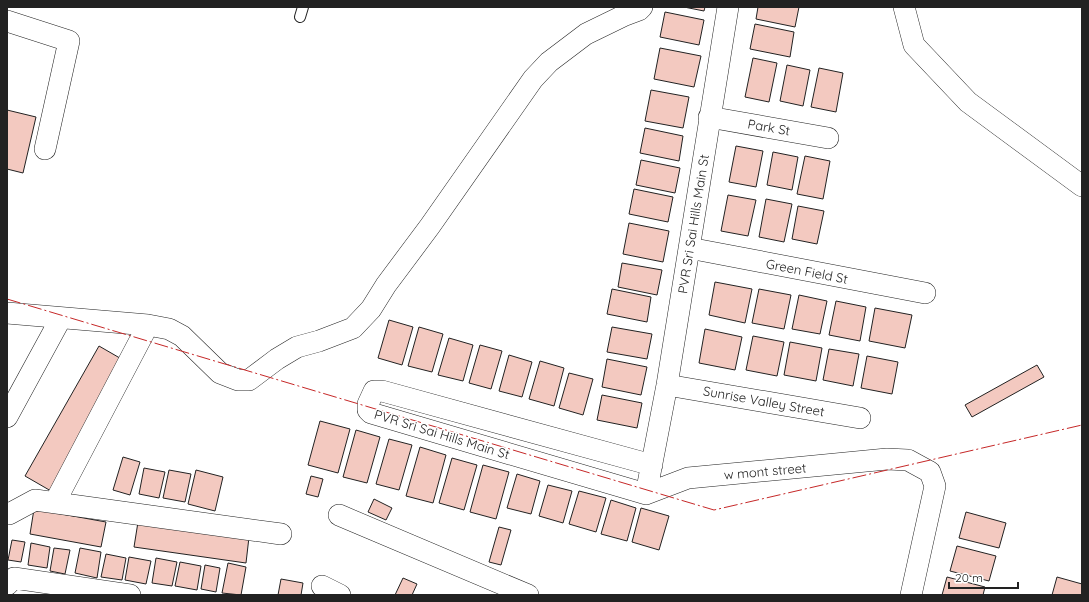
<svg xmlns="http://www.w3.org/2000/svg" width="1089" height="602" font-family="Quicksand,sans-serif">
<rect width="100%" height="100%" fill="#fff"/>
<!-- building -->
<path fill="#f3c9c0" stroke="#222" d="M 684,7 L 705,7 L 704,11 Z
M 758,7 L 799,7 L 795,27 L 756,19 Z
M 665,12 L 704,20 L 699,45 L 660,37 Z
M 755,24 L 794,32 L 790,57 L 750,49 Z
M 660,48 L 701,56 L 694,87 L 654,79 Z
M 753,58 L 777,63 L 769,102 L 745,97 Z
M 787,65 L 810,70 L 803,106 L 780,101 Z
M 819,68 L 843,73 L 836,112 L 811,107 Z
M 651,90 L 689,97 L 683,128 L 645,121 Z
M 7,110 L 36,117 L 23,173 L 7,169 Z
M 645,128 L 683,136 L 679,161 L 640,153 Z
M 736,146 L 763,151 L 756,187 L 729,182 Z
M 773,152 L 798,157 L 792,190 L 767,185 Z
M 805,156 L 830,161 L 823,199 L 797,194 Z
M 641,160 L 680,168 L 675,193 L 636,185 Z
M 634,189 L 673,197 L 668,222 L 629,214 Z
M 728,195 L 756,200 L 748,236 L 721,231 Z
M 766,199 L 792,204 L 784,242 L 759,237 Z
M 798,206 L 824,211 L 817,244 L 792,239 Z
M 629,223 L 669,231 L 663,262 L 623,254 Z
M 622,263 L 662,270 L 657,295 L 618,287 Z
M 715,282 L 752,289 L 745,323 L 709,315 Z
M 612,289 L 651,297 L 647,322 L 607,314 Z
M 759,289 L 791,295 L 784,329 L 752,323 Z
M 799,295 L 827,301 L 820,334 L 792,329 Z
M 836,301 L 866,307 L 860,341 L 829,335 Z
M 875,308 L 912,315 L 905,348 L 869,341 Z
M 389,320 L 413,327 L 402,365 L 378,358 Z
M 419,327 L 443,334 L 432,372 L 408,366 Z
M 612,327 L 652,334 L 647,359 L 607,352 Z
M 705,329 L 742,337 L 735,370 L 699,363 Z
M 753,336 L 784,342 L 777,376 L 746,370 Z
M 449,338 L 473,345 L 463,381 L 438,375 Z
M 790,342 L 822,348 L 816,381 L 784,375 Z
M 480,345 L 502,351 L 491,389 L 469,383 Z
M 99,346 L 125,361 L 51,491 L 25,476 Z
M 829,349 L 859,354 L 853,386 L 823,380 Z
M 509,355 L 532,362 L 522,397 L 499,391 Z
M 867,356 L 898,362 L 892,394 L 861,388 Z
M 607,359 L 647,367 L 641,395 L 602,387 Z
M 540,361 L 564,368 L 554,406 L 529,399 Z
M 1037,365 L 1044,377 L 972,417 L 965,405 Z
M 569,373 L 593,379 L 583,415 L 559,408 Z
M 602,395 L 642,403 L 637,428 L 597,420 Z
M 320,421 L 350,429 L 338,473 L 308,465 Z
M 356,430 L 380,437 L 367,483 L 343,477 Z
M 389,439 L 412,445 L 399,490 L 376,484 Z
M 420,447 L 446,455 L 433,503 L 406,496 Z
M 123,457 L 140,462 L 130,495 L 113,490 Z
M 452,458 L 477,465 L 464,510 L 439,503 Z
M 483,465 L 509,472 L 496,519 L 470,512 Z
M 144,468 L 165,472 L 159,498 L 139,494 Z
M 169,470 L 191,474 L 185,502 L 163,498 Z
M 196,470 L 223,477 L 215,511 L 188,504 Z
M 517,474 L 540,481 L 531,514 L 507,508 Z
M 311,476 L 323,479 L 318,497 L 306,494 Z
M 548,485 L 572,491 L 563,523 L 539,516 Z
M 579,491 L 606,498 L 596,532 L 569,524 Z
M 374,499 L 392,508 L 386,520 L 368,512 Z
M 611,500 L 636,508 L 627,541 L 601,534 Z
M 641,508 L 669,516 L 659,550 L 632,542 Z
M 34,509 L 106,522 L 101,547 L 30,534 Z
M 966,512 L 1006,523 L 999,548 L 959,538 Z
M 138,522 L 249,537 L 246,563 L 134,547 Z
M 499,527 L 511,530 L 501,565 L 489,562 Z
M 12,540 L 25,542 L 21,562 L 8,560 Z
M 31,543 L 50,547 L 47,568 L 28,565 Z
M 957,546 L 996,556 L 989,581 L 950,571 Z
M 54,548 L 70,550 L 65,574 L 50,571 Z
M 80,548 L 101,552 L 97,578 L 75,573 Z
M 106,554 L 126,558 L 122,580 L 101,577 Z
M 129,557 L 151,561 L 146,584 L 125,580 Z
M 156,558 L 177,562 L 172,586 L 152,583 Z
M 180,562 L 201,566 L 197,590 L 175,586 Z
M 228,563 L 246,567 L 241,595 L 222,593 Z
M 205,565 L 220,568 L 216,592 L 201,589 Z
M 947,577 L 985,587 L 983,595 L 942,595 Z
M 1057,577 L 1082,584 L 1082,595 L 1052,595 Z
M 403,578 L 417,584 L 412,595 L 395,595 Z
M 281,579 L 303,583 L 301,595 L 278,595 Z"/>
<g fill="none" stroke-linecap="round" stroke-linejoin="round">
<!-- lane casing -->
<g stroke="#222" stroke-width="12">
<path id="lane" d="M 300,17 L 303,7"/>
</g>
<!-- street casing -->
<g stroke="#222" stroke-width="22">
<path id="street" d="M 904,7 L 914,45 L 968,102 L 1082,186
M 7,21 L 69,41 L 45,149
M 709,117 L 828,138
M 689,248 L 925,293
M 7,313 L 148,325 L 169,329 L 182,336 L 220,373 L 238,380 L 249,380 L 277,359 L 297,347 L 319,341 L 353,328 L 371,309 L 386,285 L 430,226 L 533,79 L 549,62 L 586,34 L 623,16 L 639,10 L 642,7
M 667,385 L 860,418
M 7,417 L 61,318
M 652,465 L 382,391 L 374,391 L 368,404 L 368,410 L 371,413 L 646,494 L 667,385 L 728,7
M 646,494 L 688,478 L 887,459 L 908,460 L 930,472 L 935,486 L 911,595
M 55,502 L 148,325
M 7,513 L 9,514 L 35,500 L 281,534
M 339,515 L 528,595
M 7,585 L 14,578 L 130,595
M 322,586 L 340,595"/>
</g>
<!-- lane -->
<use href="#lane" stroke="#fff" stroke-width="10"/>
<!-- street -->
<use href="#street" stroke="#fff" stroke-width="21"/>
<!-- power -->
<path stroke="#c62828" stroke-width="1" stroke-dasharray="14 3 2 3" stroke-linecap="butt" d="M 7,299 L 714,510 L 1082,425"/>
</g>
<g text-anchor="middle" stroke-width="3" stroke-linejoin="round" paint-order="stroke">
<!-- street labels -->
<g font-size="13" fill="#222" stroke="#fff">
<text transform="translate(769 127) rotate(10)" y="5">Park St</text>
<text transform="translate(693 224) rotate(-81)" y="5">PVR Sri Sai Hills Main St</text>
<text transform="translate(807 271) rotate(11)" y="5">Green Field St</text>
<text transform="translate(764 401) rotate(10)" y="5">Sunrise Valley Street</text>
<text transform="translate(442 434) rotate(17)" y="5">PVR Sri Sai Hills Main St</text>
<text transform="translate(765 471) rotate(-5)" y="5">w mont street</text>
</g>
</g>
<!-- border -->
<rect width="1089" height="602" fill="none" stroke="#222222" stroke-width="16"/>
<!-- scale -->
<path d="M949 582v6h69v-6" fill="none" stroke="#222222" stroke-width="2"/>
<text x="955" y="582" font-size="12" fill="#222222" stroke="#ffffff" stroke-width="3" paint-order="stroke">20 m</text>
</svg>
